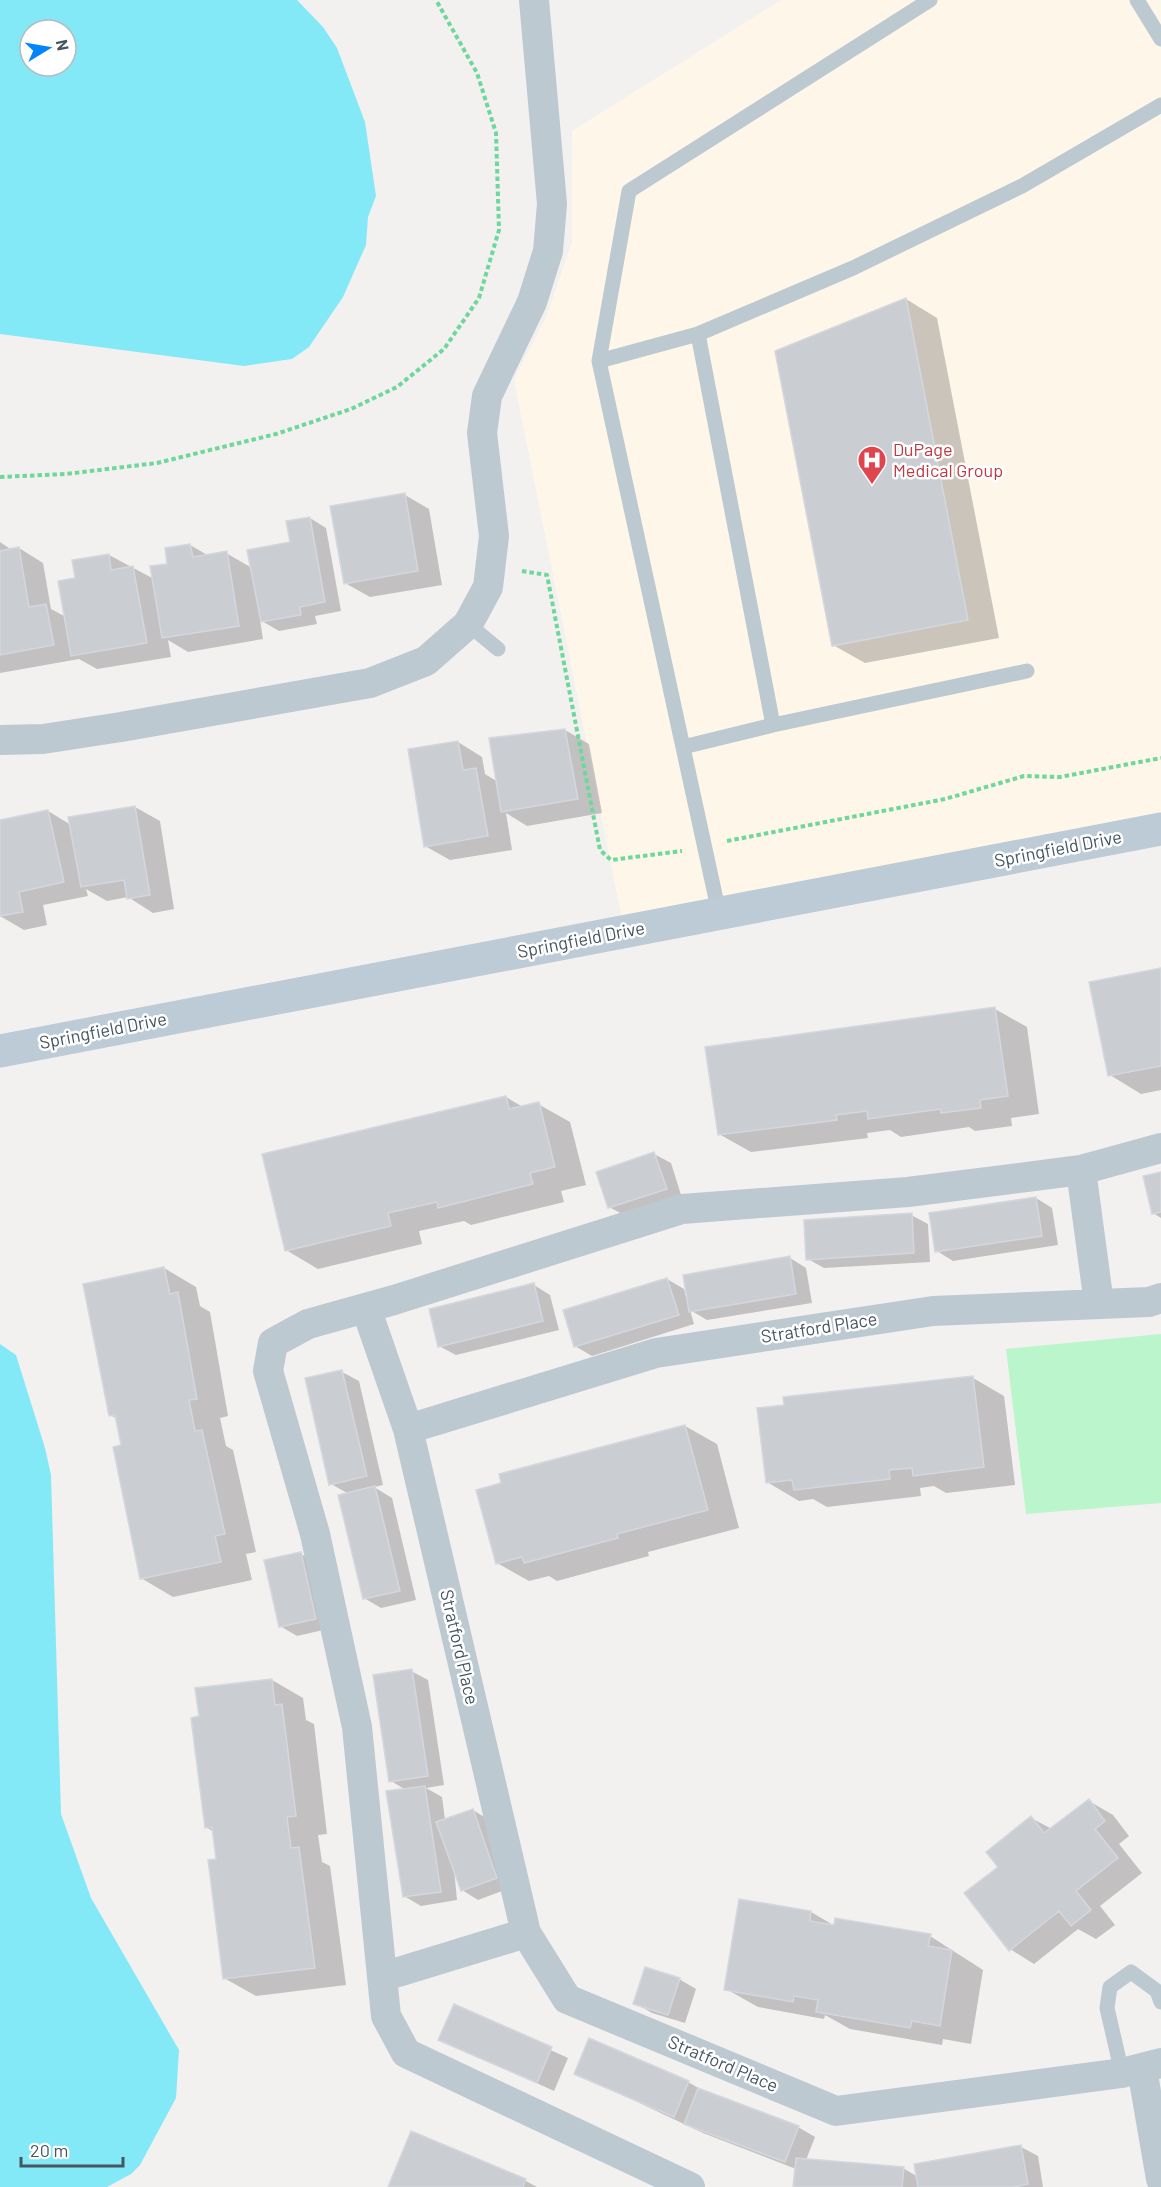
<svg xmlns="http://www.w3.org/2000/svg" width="1161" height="2187" font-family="Barlow,sans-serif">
<rect width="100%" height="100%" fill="#f3f0f0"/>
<!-- commercial -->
<path fill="#fef6e9" d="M 781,0 L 1161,0 L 1161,817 L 622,919 L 514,380 L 547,315 L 572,242 L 572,131 Z"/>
<!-- green -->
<path fill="#baf5cc" d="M 1161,1334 L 1161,1503 L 1026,1514 L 1006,1349 Z"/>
<!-- water -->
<path fill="#83e9f7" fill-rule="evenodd" d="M 0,0 L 297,0 L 323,27 L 337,48 L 365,122 L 376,196 L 368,217 L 366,245 L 343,297 L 309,347 L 292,359 L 244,366 L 0,334 ZM 30,30 L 66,30 L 66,66 L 30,66 Z
M 0,1344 L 16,1355 L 45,1448 L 51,1475 L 61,1814 L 91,1898 L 179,2050 L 176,2098 L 140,2165 L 131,2174 L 107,2187 L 0,2187 Z"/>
<!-- shadow -->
<path fill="#0003" d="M 906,299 L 937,318 L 999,638 L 865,663 L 833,645 Z
M 405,495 L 429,509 L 442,585 L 370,597 L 345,583 Z
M 310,518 L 326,528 L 341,611 L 315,616 L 317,624 L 279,631 L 260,620 L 263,639 L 188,652 L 168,640 L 171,657 L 97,669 L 79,659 L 0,673 L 0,542 L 12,550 L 19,548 L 43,563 L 51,609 L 66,617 L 76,579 L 109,555 L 154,579 L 190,545 L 209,556 L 226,553 L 252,568 L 292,543 Z
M 565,730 L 589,744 L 602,813 L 527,826 L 506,813 L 512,850 L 450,860 L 425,846 L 458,742 L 482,757 L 485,774 L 498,782 Z
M 135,807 L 160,821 L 174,909 L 153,913 L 128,897 L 107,901 L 86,889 L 88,896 L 43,905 L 47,925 L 24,930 L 0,916 L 0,821 L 48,811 L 71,825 Z
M 1161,969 L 1161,1090 L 1141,1094 L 1110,1075 Z
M 995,1009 L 1027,1027 L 1039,1114 L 1011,1118 L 1012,1126 L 975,1131 L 969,1127 L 901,1137 L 890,1130 L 867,1133 L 868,1138 L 751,1152 L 719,1134 Z
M 506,1097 L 523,1107 L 538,1104 L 570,1122 L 586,1185 L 561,1191 L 564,1202 L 471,1225 L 464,1221 L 419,1231 L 422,1244 L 318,1269 L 286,1250 Z
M 654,1154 L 671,1163 L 682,1198 L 626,1216 L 609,1207 Z
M 1161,1173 L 1161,1218 L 1153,1213 Z
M 1036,1198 L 1052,1208 L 1058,1245 L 953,1261 L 937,1251 Z
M 911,1215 L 928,1224 L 930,1262 L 824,1268 L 808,1259 Z
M 790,1258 L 806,1268 L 812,1303 L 707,1320 L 690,1310 L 694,1324 L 592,1356 L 575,1346 L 667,1279 L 684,1289 L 687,1301 Z
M 164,1268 L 196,1287 L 200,1306 L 210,1312 L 228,1416 L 220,1418 L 226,1446 L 233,1450 L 256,1552 L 246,1554 L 252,1580 L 173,1597 L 141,1578 L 123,1446 L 118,1419 L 110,1415 Z
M 534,1285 L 550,1295 L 559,1330 L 456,1355 L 439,1346 Z
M 342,1372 L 359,1381 L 383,1485 L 374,1487 L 392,1498 L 416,1600 L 381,1608 L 364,1598 L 349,1494 L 331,1484 Z
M 973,1378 L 1004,1396 L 1015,1485 L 946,1493 L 934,1486 L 920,1488 L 921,1496 L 827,1507 L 813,1499 L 799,1501 L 767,1482 Z
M 685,1426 L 717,1444 L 739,1528 L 648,1552 L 649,1556 L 557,1581 L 549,1576 L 529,1581 L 497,1563 Z
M 301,1554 L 318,1563 L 332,1628 L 297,1636 L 280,1626 Z
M 411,1671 L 428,1680 L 444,1785 L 426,1788 L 442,1797 L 445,1820 L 473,1810 L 489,1820 L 513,1887 L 478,1900 L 462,1890 L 454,1869 L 457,1900 L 421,1906 L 404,1896 L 406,1790 L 391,1781 Z
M 272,1680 L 303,1698 L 306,1720 L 314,1724 L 327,1834 L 318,1835 L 322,1862 L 330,1866 L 346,1985 L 256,1996 L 224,1978 L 218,1861 L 214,1832 L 206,1827 L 201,1718 Z
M 1089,1801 L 1113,1815 L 1129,1836 L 1119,1844 L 1142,1873 L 1100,1906 L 1115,1925 L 1096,1939 L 1078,1929 L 1034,1964 L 1010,1949 L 1000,1868 L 1031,1818 L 1052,1829 Z
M 811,1912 L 835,1926 L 930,1936 L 983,1970 L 971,2044 L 943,2039 L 942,2045 L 850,2029 L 825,2015 L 824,2019 L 758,2007 L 726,1989 Z
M 679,1979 L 696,1989 L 685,2023 L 652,2013 L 635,2003 Z
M 454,2006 L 568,2058 L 554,2091 L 440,2039 Z
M 576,2073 L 688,2082 L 705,2092 L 798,2127 L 815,2137 L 806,2160 L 903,2168 L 918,2177 L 1021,2147 L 1038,2156 L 1043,2187 L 795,2187 L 796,2169 L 703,2133 Z
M 412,2133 L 526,2181 L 537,2187 L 390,2187 Z"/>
<!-- building -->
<path fill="#caced3" stroke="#d4d7dd" stroke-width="1.5" d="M 906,298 L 968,620 L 832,646 L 775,351 Z
M 405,493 L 418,571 L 344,584 L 330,506 Z
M 310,517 L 325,602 L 300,607 L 301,615 L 261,622 L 247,550 L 290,542 L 286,521 Z
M 190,544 L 193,557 L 227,551 L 239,626 L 162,638 L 150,566 L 167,564 L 165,548 Z
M 19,547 L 29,607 L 46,604 L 54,645 L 0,655 L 0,551 Z
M 109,554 L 111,570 L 133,566 L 147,643 L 71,656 L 58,581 L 75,578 L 72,560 Z
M 565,729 L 578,799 L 501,812 L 489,738 Z
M 458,741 L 463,770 L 476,768 L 488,836 L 424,847 L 408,749 Z
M 135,806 L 150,895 L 127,899 L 124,880 L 81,887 L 68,817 Z
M 48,810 L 64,882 L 19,892 L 23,912 L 0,916 L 0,820 Z
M 1161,968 L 1161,1066 L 1108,1076 L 1089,982 Z
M 995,1007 L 1008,1096 L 980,1100 L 981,1108 L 941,1113 L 941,1109 L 868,1119 L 867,1111 L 836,1115 L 837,1120 L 718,1135 L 705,1047 Z
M 506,1096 L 509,1109 L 539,1102 L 555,1167 L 530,1173 L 533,1184 L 438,1208 L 437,1202 L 388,1213 L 391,1226 L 285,1251 L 262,1154 Z
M 654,1152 L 667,1189 L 608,1208 L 596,1172 Z
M 1161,1172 L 1161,1212 L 1152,1214 L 1143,1176 Z
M 1036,1197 L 1042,1236 L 935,1252 L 929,1213 Z
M 912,1213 L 914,1253 L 806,1260 L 804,1220 Z
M 790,1256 L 796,1294 L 689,1312 L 683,1275 Z
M 164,1267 L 170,1294 L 178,1292 L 197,1399 L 189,1400 L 195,1431 L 202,1430 L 225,1534 L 215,1536 L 221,1562 L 140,1579 L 113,1447 L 121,1445 L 115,1415 L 109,1416 L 83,1284 Z
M 667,1278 L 679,1315 L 574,1347 L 563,1310 Z
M 534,1283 L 543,1321 L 438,1347 L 429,1309 Z
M 342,1370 L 367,1476 L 329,1485 L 305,1378 Z
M 973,1376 L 984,1467 L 913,1476 L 912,1468 L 889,1470 L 890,1479 L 794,1490 L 792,1480 L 766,1483 L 757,1408 L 784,1405 L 783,1397 Z
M 685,1425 L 708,1510 L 617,1534 L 618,1538 L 524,1563 L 522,1557 L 496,1564 L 476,1490 L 501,1483 L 499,1474 Z
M 375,1486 L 400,1591 L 363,1599 L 338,1495 Z
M 301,1552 L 316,1619 L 279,1627 L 264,1560 Z
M 412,1669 L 428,1776 L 389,1782 L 373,1675 Z
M 272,1679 L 275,1705 L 282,1704 L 296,1816 L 287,1817 L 291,1848 L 299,1847 L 315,1968 L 223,1979 L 208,1860 L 216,1859 L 212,1827 L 205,1828 L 191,1718 L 199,1716 L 195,1688 Z
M 425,1786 L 441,1892 L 403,1897 L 386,1791 Z
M 1089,1799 L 1105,1821 L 1095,1829 L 1118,1858 L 1076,1891 L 1091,1910 L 1071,1926 L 1059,1911 L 1009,1951 L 964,1893 L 998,1867 L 986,1852 L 1031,1816 L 1044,1833 Z
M 473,1809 L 497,1878 L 461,1891 L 436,1822 Z
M 739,1899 L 811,1911 L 810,1921 L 834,1925 L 835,1918 L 931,1934 L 928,1946 L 952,1950 L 940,2026 L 912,2021 L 910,2028 L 816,2012 L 818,2000 L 794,1996 L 793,2002 L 724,1990 Z
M 645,1967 L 680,1978 L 668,2015 L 633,2004 Z
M 454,2004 L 552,2047 L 537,2083 L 438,2040 Z
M 589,2038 L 689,2081 L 674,2117 L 574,2074 Z
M 698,2088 L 799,2126 L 785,2162 L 684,2124 Z
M 411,2131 L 526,2179 L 523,2187 L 388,2187 Z
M 1021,2145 L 1028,2184 L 1014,2187 L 918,2187 L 914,2164 Z
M 796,2158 L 904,2167 L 902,2187 L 793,2187 Z"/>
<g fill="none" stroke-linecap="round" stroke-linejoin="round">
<!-- path -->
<path stroke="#6ed79a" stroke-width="4" stroke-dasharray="4.5 3" stroke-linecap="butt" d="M 0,477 L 66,474 L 157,463 L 276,434 L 351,409 L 397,387 L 444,349 L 479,298 L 499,230 L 496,133 L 477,73 L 436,0
M 522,571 L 547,575 L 600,850 L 611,860 L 682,851
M 727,841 L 945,799 L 1024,776 L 1060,777 L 1161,758"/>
<!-- lane -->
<path stroke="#bcc9d1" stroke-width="15" d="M 1137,0 L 1161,39
M 599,361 L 698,334
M 468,624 L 498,649
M 1027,671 L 773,725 L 698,334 L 853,268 L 1022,186 L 1161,105
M 683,747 L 773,725
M 719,913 L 599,361 L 629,191 L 930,0
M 1122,2073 L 1107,2008 L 1110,1987 L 1131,1972 L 1157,1991 L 1161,2002"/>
<!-- street -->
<path stroke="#bcc9d1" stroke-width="30" d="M 0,740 L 43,739 L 121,727 L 370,683 L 426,661 L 468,624 L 488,587 L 494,536 L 482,433 L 487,396 L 532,302 L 548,251 L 552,204 L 534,0
M 1081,1170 L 1161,1148
M 1161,1298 L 1149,1302 L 933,1311 L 656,1353 L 408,1429 L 526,1933 L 567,1999 L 836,2111 L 1122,2073 L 1161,2063
M 366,1308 L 408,1429
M 382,1977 L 526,1933
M 1142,2069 L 1161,2179
M 690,2187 L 406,2053 L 386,2016 L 357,1727 L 315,1534 L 268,1371 L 273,1343 L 308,1324 L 394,1300 L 682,1209 L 908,1192 L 1081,1170 L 1099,1304"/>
<!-- secondary -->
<path stroke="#bccbd6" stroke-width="33" d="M 0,1051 L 1161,829"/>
</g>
<!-- icons -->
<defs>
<g id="hospital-pin" transform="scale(1.5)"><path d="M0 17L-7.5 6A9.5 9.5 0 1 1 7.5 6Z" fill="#e0444e" stroke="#fff"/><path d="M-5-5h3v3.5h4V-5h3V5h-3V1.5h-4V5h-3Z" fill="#fff"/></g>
</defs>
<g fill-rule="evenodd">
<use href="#hospital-pin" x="872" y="460"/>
</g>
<g text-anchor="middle" stroke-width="5" stroke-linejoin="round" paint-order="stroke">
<!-- health labels -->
<g font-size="18" fill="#be3a42" stroke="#fff" text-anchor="start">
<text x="893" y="456">DuPage<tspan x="893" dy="21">Medical Group</tspan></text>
</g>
<!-- street labels -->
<g font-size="18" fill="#465660" stroke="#fff">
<text transform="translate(1058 849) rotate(-11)" y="6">Springfield Drive</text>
<text transform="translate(581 940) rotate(-11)" y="6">Springfield Drive</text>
<text transform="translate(103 1031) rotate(-11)" y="6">Springfield Drive</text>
<text transform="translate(819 1328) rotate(-9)" y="6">Stratford Place</text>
<text transform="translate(459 1647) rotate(77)" y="6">Stratford Place</text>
<text transform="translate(723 2064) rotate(23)" y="6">Stratford Place</text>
</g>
</g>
<!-- north arrow -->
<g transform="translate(48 48) rotate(79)"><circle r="28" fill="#ffffff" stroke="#b5bbbf" stroke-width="1.5"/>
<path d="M0-4.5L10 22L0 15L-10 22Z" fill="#0384fa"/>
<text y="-9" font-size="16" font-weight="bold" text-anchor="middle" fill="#465660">N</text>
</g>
<!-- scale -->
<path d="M21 2157v9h102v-9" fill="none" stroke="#465660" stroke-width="3"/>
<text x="30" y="2157" font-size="18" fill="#465660" stroke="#ffffff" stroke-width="4.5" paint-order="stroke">20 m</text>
</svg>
